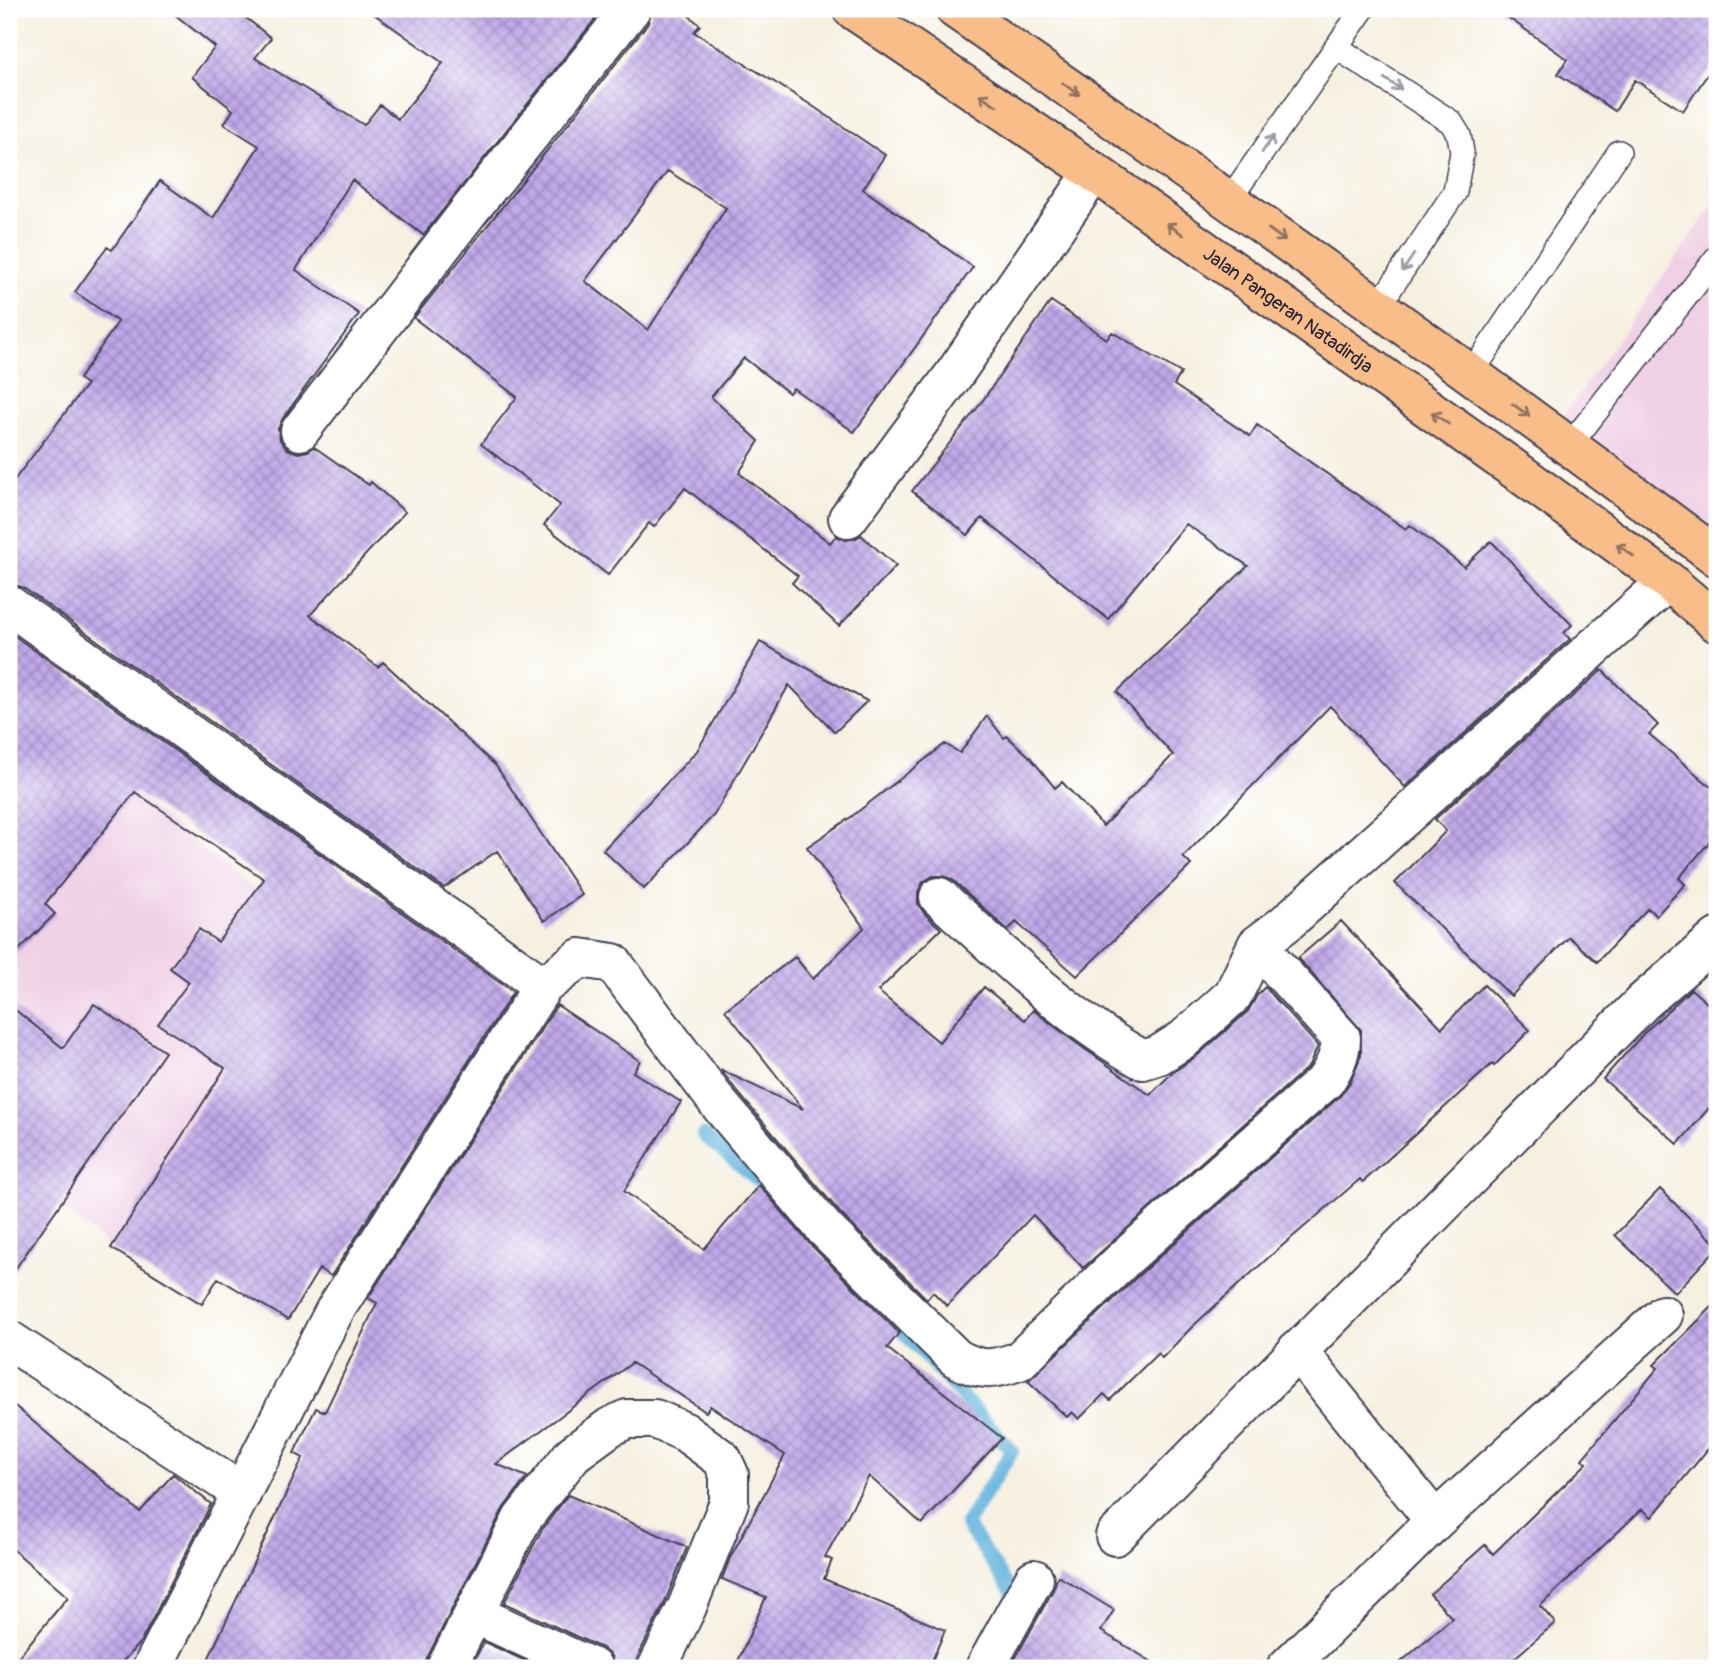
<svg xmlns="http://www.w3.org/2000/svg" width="1726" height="1677" font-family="Pangolin,sans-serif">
<defs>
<pattern id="building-cross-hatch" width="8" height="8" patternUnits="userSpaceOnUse" patternTransform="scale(1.75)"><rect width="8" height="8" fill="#c0a8e9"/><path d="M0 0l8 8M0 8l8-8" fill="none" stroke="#9c88be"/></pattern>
</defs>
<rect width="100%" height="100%" fill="#fff"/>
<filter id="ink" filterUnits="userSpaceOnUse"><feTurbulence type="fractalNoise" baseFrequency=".0143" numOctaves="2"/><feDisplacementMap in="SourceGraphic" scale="14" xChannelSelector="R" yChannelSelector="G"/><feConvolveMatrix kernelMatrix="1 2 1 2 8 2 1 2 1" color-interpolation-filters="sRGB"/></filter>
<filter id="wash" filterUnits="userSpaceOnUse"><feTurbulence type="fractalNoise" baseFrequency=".00686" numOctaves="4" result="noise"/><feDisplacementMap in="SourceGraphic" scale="28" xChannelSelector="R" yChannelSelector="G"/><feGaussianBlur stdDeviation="1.57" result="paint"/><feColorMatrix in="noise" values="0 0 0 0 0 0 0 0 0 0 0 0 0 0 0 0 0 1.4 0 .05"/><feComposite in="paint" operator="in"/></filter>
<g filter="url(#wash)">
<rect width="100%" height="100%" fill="#f6f0e0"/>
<!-- built -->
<path fill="#f0d0e5" d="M 1717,200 L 1717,540 L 1557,425 Z
M 9,694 L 345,962 L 111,1248 L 9,1166 Z"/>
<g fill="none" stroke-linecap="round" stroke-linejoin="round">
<!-- stream -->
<path stroke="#61b3dc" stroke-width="14" d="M 703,1135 L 773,1192
M 899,1327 L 1012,1451 L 966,1524 L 1014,1595"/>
</g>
<g id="blocks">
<!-- building -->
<path fill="url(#building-cross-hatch)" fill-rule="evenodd" d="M 168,9 L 235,9 L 271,38 L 255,58 L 364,125 L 380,105 L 398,119 L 443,63 L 367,9 L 603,9 L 423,235 L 352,180 L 296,270 L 359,314 L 283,418 L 278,429 L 280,440 L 287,449 L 298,453 L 308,451 L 314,447 L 369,485 L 371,482 L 405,512 L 310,615 L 378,667 L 383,662 L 496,766 L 582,895 L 544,921 L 497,851 L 444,888 L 22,587 L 9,584 L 9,487 L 87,384 L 79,379 L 118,322 L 75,292 L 107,247 L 112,250 L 160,181 L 213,218 L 259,146 L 224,124 L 233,110 L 192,77 L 215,47 Z
M 652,9 L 681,9 L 700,25 L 694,32 L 811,105 L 885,155 L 863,189 L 973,267 L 854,432 L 793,388 L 789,393 L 744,358 L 711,397 L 759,441 L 739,473 L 830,543 L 836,536 L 846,540 L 856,538 L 861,535 L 896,566 L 839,626 L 792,583 L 798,576 L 685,488 L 654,527 L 649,523 L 608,575 L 544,525 L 560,505 L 481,444 L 517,397 L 414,318 L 648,23 ZM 668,171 L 726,208 L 648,330 L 585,281 Z
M 1496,9 L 1717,9 L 1717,60 L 1683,111 L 1635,80 L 1615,111 L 1558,74 L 1567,59 Z
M 1051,301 L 1107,339 L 1112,332 L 1181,373 L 1174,385 L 1250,436 L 1257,425 L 1406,529 L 1410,525 L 1464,567 L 1491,541 L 1572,625 L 1564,633 L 1570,639 L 1405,787 L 1330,706 L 1183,857 L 1191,865 L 1077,976 L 1016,922 L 1008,930 L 953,880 L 944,876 L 933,876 L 923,882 L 918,892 L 918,904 L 924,913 L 941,929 L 878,991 L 939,1042 L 984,987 L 1025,1020 L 1033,1010 L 1075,1042 L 1150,1095 L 1172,1073 L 1198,1055 L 1248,1011 L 1258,994 L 1265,987 L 1318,1046 L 1309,1066 L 1083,1268 L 1033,1215 L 947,1306 L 933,1292 L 927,1299 L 841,1214 L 736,1090 L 721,1070 L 803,1109 L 725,1010 L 795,957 L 813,979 L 864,928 L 807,847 L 851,817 L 945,744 L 960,753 L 987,716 L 1004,738 L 1007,736 L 1030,757 L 1055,788 L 1062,782 L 1103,826 L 1173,755 L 1117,692 L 1248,566 L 1186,524 L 1108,619 L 982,518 L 968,535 L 912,491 L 981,403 Z
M 9,632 L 513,992 L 331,1276 L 319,1269 L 288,1320 L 218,1278 L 202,1304 L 111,1248 L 225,1068 L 158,1024 L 189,982 L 170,968 L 199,929 L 218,942 L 264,879 L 135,792 L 45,904 L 55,914 L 9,960 Z
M 760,642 L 867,701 L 835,732 L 789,685 L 714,815 L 644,889 L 603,850 L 697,751 Z
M 1602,670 L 1658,725 L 1649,734 L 1717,792 L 1717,833 L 1679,878 L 1685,884 L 1656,916 L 1648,908 L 1597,962 L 1569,937 L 1511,996 L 1395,883 L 1446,831 L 1435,819 Z
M 1341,921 L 1442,1028 L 1484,985 L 1530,1030 L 1494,1066 L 1492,1064 L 1363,1182 L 1360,1179 L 1268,1258 L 1193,1326 L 1162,1358 L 1158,1353 L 1110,1400 L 1104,1394 L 1079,1419 L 1072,1412 L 1067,1417 L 1028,1381 L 1139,1275 L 1340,1096 L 1351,1081 L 1361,1055 L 1361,1030 L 1298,958 Z
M 1691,989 L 1717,1012 L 1717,1099 L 1678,1144 L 1603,1079 L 1644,1033 Z
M 94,1004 L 165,1052 L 9,1278 L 9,1005 L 63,1048 Z
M 557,1005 L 640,1061 L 633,1072 L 681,1102 L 624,1191 L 704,1249 L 759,1185 L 810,1244 L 899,1333 L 887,1348 L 1002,1438 L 922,1524 L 869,1476 L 825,1557 L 832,1560 L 824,1579 L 945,1630 L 929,1668 L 735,1668 L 766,1597 L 722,1579 L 730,1558 L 785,1455 L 710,1406 L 706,1412 L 632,1363 L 496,1464 L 527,1477 L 503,1509 L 427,1658 L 424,1668 L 204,1668 L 303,1458 L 294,1453 L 316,1408 L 325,1412 L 377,1303 L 368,1298 Z
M 1660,1189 L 1717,1245 L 1717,1248 L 1675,1293 L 1615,1235 Z
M 1717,1302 L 1717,1438 L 1652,1517 L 1642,1509 L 1540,1606 L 1555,1623 L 1503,1668 L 1394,1668 L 1452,1618 L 1430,1594 L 1485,1545 L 1493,1554 L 1587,1463 L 1582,1459 L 1658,1368 L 1654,1365 Z
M 9,1401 L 140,1512 L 173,1474 L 211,1504 L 142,1640 L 117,1668 L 9,1668 L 68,1597 L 9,1546 Z
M 568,1495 L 687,1547 L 664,1604 L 637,1658 L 635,1668 L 614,1668 L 611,1656 L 602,1648 L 504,1603 L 541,1531 Z
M 1058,1576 L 1114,1610 L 1101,1631 L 1162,1668 L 1010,1668 L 1053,1590 Z
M 484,1642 L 541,1668 L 470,1668 Z"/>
</g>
</g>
<g filter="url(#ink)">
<use href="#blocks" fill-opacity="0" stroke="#424154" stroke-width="2"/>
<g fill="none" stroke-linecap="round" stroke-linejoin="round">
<!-- lane casing -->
<g stroke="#424154" stroke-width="26">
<path id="lane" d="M 1336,47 L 1451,122 L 1459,135 L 1462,152 L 1455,192 L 1378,307
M 1229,200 L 1363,9
M 1471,374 L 1619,152
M 1570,445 L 1717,257"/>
</g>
<!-- street casing -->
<g stroke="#424154" stroke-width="42">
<path id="street" d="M 300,431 L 469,211 L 631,9
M 848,518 L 953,376 L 1094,172
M 9,605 L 543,986
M 939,897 C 1004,955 1067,1018 1143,1060 L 1159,1055 L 1184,1039 L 1233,995 L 1257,945 L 1285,924 L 1668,581
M 9,1340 L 242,1493
M 1297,1350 L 1435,1521
M 1115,1536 L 1643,1002 L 1717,938
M 474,1614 L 593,1668
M 152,1668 L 335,1310 L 543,986 L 580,958 L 613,963 L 719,1104 L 825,1229 L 956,1358 C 981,1372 993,1370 1019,1361 L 1124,1259 L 1326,1080 C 1334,1067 1341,1055 1341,1038 L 1257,945
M 446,1668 L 522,1519 L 573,1454 L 610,1427 L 627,1419 L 655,1419 L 685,1432 L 722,1459 L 729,1474 L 729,1502 L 687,1607 L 657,1668
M 985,1668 L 1034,1579
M 1286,1668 L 1435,1521 L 1663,1315"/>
</g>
<!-- primary casing -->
<g stroke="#424154" stroke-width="42">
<g id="primary">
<path id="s1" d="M 852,9 L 1094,172 L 1514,469 L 1668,581 L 1717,623"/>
<path d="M 955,9 C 1212,187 1468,368 1717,557"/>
</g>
</g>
<!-- lane -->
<use href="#lane" stroke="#fff" stroke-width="23"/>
<!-- street -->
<use href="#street" stroke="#fff" stroke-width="38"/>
<!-- primary -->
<use href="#primary" stroke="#f8bd89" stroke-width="38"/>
</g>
<!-- one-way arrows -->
<defs><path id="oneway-shaft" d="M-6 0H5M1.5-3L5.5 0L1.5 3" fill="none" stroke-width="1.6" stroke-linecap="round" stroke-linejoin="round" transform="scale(1.75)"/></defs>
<g stroke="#9c9ca7">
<use href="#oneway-shaft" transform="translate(1393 84) rotate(33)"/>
<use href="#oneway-shaft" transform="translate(1268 144) rotate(-55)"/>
<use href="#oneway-shaft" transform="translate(1408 263) rotate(124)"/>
</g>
<g stroke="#8d7062">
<use href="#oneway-shaft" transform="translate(1071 89) rotate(35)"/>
<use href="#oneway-shaft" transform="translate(988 100) rotate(-146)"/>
<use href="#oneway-shaft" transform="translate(1175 229) rotate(-145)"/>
<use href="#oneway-shaft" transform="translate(1277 235) rotate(36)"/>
<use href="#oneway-shaft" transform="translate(1521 410) rotate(36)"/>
<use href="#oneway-shaft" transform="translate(1440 418) rotate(-145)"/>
<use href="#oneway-shaft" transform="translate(1625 550) rotate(-144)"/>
</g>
</g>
<g text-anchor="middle" stroke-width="7" stroke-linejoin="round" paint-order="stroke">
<!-- street labels -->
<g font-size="19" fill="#22223b" stroke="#fff">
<text dy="7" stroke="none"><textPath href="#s1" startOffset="530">Jalan Pangeran Natadirdja</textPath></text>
</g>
</g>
<!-- margin -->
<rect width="1726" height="1677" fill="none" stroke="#fff" stroke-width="35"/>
</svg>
